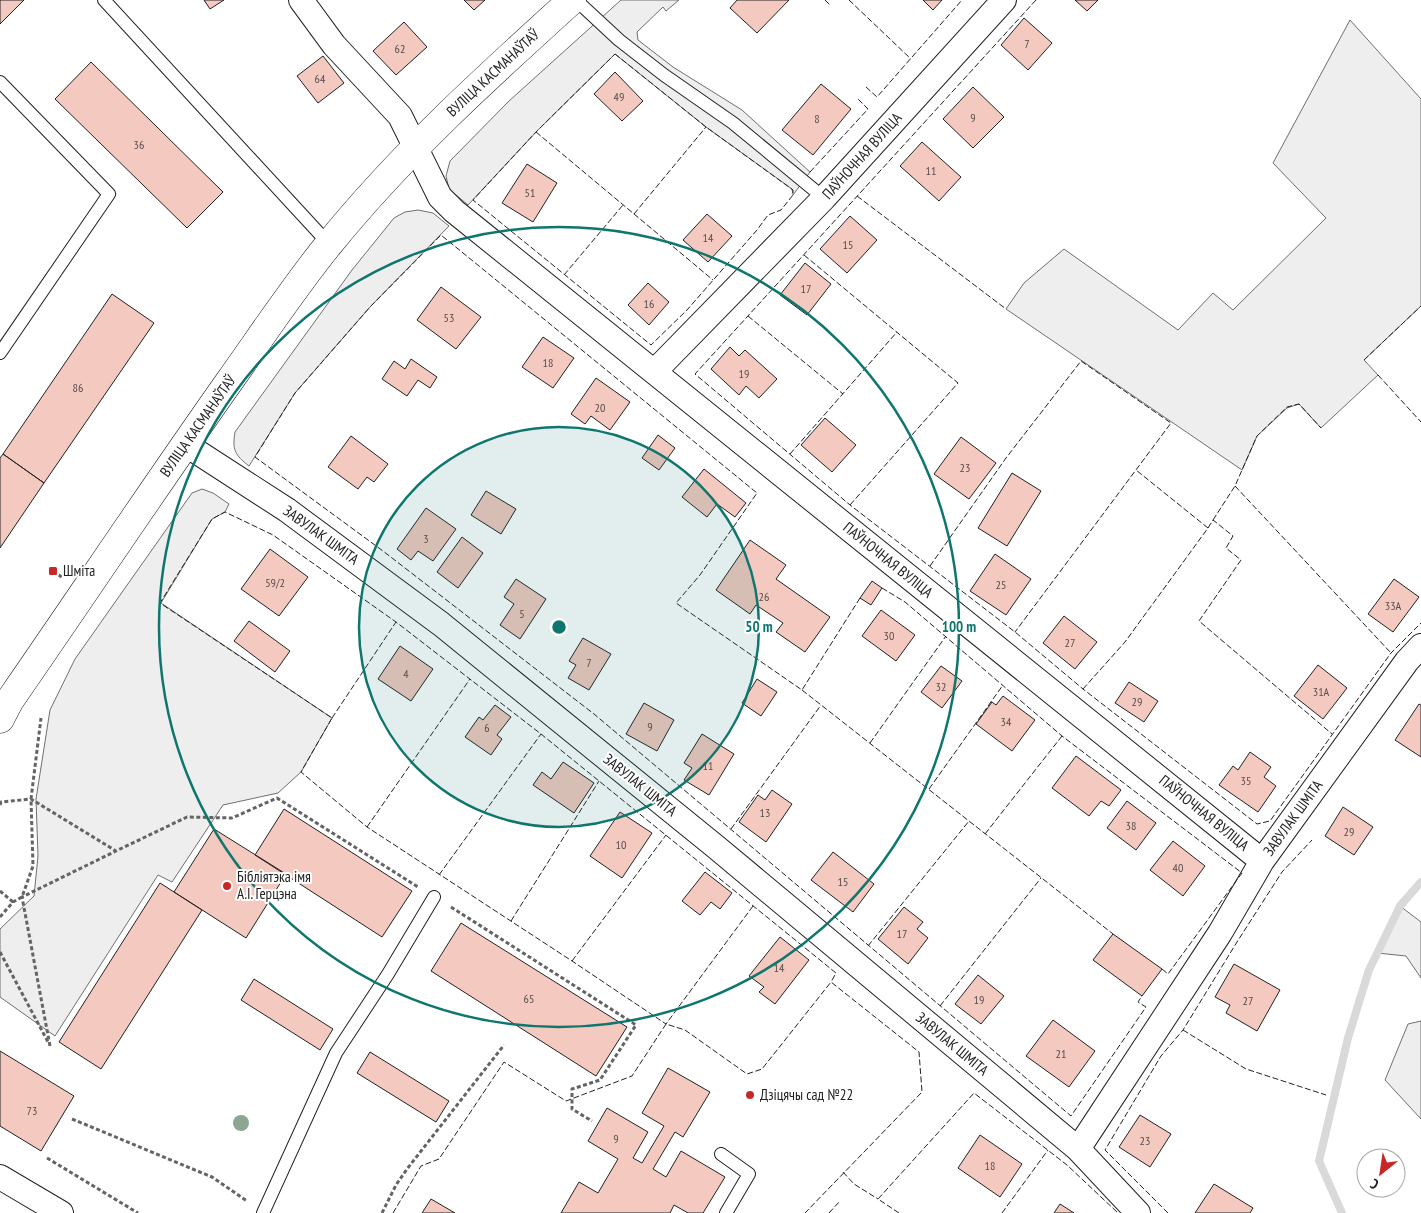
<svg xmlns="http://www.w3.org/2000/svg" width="1421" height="1213" font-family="'PT Sans Narrow',sans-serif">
<rect width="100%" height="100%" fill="#fff"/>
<!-- green -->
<path fill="#eee" stroke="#6f6f6f" d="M 621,0 L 679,0 L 666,11 L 663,7 L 637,32 L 638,40 L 673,67 L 742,110 L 810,172 L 793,195 L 792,189 L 706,127 L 615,54 L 536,132 L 468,205 L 449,189 L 446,176 L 450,161 L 509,101 Z
M 1350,20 L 1421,99 L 1421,306 L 1364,360 L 1378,375 L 1321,428 L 1299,404 L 1287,408 L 1257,436 L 1242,470 L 1006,309 L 1024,283 L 1064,249 L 1178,330 L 1213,293 L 1233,310 L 1326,218 L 1273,163 Z
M 418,210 L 433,213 L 449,226 L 370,307 L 295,393 L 249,466 C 235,455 232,450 235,432 L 352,270 L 394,218 L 405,212 Z
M 202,489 L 213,493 L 229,504 L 225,512 L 212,519 L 161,603 L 332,718 L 301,772 L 278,793 L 223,805 L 172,882 L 158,875 L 55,1036 L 0,997 L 0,929 L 34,896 L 38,856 L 36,799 L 50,710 L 75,659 L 192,493 Z
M 1400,906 L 1421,922 L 1421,978 L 1406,956 L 1377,953 Z
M 1421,1021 L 1421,1119 L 1385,1080 L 1408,1024 Z"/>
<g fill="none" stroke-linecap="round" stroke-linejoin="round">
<!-- stream -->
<path stroke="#d9d9d9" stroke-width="8" d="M 1342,1213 L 1319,1161 L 1348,1038 L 1369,970 L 1400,906 L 1421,882"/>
</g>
<!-- building -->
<path fill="#f3c9c0" stroke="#222" d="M 0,0 L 24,0 L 0,24 Z
M 204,0 L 224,0 L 210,9 Z
M 464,0 L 485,0 L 474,10 Z
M 737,0 L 789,0 L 757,33 L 730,8 Z
M 923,0 L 942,0 L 933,10 Z
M 1075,0 L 1098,0 L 1087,11 Z
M 1024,18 L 1052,43 L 1028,70 L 1001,45 Z
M 404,22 L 427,47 L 396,75 L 373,51 Z
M 323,56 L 344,83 L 318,103 L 297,76 Z
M 91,62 L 223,192 L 187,228 L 55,99 Z
M 615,72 L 643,101 L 622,121 L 594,94 Z
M 821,84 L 851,109 L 813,155 L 782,130 Z
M 973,87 L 1004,117 L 973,148 L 943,119 Z
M 922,142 L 961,177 L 939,201 L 900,166 Z
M 527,164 L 557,183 L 533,222 L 502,203 Z
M 707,214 L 732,236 L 708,262 L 683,240 Z
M 850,216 L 877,240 L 847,273 L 820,249 Z
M 805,263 L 831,284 L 807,315 L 780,295 Z
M 648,283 L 669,302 L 649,325 L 628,305 Z
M 441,287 L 481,317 L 456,349 L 417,320 Z
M 112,294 L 154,323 L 44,483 L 3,454 Z
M 543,337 L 574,358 L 553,388 L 522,367 Z
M 730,347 L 739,356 L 745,350 L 777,379 L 759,398 L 746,386 L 739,395 L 711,369 Z
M 411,359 L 437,377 L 430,388 L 418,380 L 407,396 L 382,379 L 394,361 L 405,369 Z
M 596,378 L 630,402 L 610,430 L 591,416 L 585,424 L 571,414 Z
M 825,418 L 856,445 L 832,472 L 801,445 Z
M 658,435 L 675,448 L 659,470 L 642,458 Z
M 351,436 L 388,464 L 374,482 L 367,477 L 358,489 L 328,467 Z
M 961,437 L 996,463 L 969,499 L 934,474 Z
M 3,454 L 44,483 L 0,548 L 0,458 Z
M 704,469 L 746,503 L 735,517 L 717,504 L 707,517 L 682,497 Z
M 1012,473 L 1041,491 L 1007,546 L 978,528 Z
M 486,491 L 516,509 L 501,534 L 471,515 Z
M 426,508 L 456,529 L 433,561 L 418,551 L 411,560 L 397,549 Z
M 462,537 L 483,553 L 458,588 L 437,572 Z
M 750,540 L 786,565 L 776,579 L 830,617 L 805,652 L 776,632 L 783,623 L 756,605 L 750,614 L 716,590 Z
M 270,549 L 308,577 L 279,616 L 241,589 Z
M 995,554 L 1031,579 L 1006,615 L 970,591 Z
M 516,579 L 546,599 L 520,639 L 500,625 L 514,604 L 504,597 Z
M 1394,579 L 1419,597 L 1393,632 L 1368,614 Z
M 872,581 L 882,588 L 871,605 L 860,598 Z
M 881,610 L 915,635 L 896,661 L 862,636 Z
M 1064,616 L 1097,642 L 1075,669 L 1043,643 Z
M 249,621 L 290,651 L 275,672 L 234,641 Z
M 583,638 L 611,654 L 589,690 L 568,678 L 576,665 L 569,661 Z
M 400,646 L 433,669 L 411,701 L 378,679 Z
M 1318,665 L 1347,688 L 1323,719 L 1294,696 Z
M 941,666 L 962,681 L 942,708 L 921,692 Z
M 757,679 L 777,692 L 761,716 L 742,703 Z
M 1129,682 L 1158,701 L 1144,722 L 1115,703 Z
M 1003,696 L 1035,720 L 1012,751 L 976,724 L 992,702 L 996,705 Z
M 644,703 L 674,720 L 657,751 L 626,734 Z
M 1419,704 L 1421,705 L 1421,757 L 1395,740 Z
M 495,705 L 511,717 L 497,735 L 502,739 L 491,755 L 465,737 L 479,717 L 483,720 Z
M 702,734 L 734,754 L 709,795 L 684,780 L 692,768 L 684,763 Z
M 1250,752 L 1271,767 L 1264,777 L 1276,786 L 1258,812 L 1219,785 L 1233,766 L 1238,770 Z
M 1076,756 L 1121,790 L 1109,806 L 1101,801 L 1089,816 L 1052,788 Z
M 563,762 L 594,783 L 574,813 L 533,785 L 542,772 L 551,779 Z
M 772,790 L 792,804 L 766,842 L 739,822 L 758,795 L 765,800 Z
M 1127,801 L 1156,823 L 1136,850 L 1107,828 Z
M 1343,807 L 1373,827 L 1354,855 L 1325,836 Z
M 284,809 L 412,891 L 382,937 L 255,855 Z
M 620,812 L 652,833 L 622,878 L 590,856 Z
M 214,829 L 286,874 L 246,938 L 174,892 Z
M 1173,841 L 1205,866 L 1183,896 L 1150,870 Z
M 833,852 L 874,884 L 853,912 L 811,880 Z
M 705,872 L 732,893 L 720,909 L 711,902 L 700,915 L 682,901 Z
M 160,883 L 202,910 L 101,1069 L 59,1042 Z
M 904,907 L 923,922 L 917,929 L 928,938 L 908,964 L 878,939 Z
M 461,923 L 627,1027 L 596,1076 L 431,971 Z
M 1113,934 L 1162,969 L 1142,996 L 1093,960 Z
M 780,937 L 809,960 L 775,1004 L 759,992 L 764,987 L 749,976 Z
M 1234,964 L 1280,990 L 1257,1031 L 1226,1013 L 1230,1005 L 1215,997 Z
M 978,975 L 1004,996 L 981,1024 L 955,1004 Z
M 254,979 L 333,1029 L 320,1050 L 241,1000 Z
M 1053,1020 L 1095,1051 L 1069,1087 L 1026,1056 Z
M 0,1051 L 74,1096 L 41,1151 L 0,1126 Z
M 370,1052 L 449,1101 L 436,1122 L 357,1073 Z
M 668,1068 L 710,1092 L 683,1137 L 675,1132 L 653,1169 L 666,1177 L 681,1151 L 725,1177 L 703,1213 L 688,1213 L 674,1205 L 670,1213 L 561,1213 L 579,1182 L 598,1193 L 618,1159 L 588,1141 L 607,1108 L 648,1132 L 633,1158 L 642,1163 L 664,1126 L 642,1113 Z
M 1140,1115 L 1171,1134 L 1150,1167 L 1119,1147 Z
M 980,1135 L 1022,1164 L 1000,1197 L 958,1168 Z
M 1214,1184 L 1253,1208 L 1250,1213 L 1195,1213 Z
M 431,1199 L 455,1213 L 422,1213 Z
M 1060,1204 L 1074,1213 L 1054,1213 Z"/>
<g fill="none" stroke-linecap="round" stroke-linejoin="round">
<!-- service casing -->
<g stroke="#222" stroke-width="14">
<path id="service" d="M 104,0 L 329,244
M 576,0 L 619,40 L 664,75 L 733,123 L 824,198
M 0,82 L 109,194 L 0,353
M 721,1154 L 749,1174 L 726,1213
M 263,1213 L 336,1053 L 388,974 L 434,897"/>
</g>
<!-- minor casing -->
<g stroke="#222" stroke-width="26">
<path id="minor" d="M 301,0 L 334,45 L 400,116 L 440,197 L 454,211 L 1262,861
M 654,372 L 824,198 L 1004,0
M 185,444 L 287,510 L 441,624 L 716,847 L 1078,1149 L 1138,1213
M 1078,1149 L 1220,933 L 1262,861 L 1407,661 L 1421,646
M 0,1177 L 61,1213"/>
</g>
<!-- secondary casing -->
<g stroke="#222" stroke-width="29">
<path id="secondary" d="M 0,719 L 10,700 C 84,593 156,485 231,379 C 263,334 294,287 329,244 C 402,154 487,77 572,0"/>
</g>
<!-- path -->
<path stroke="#646464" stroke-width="3" stroke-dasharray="4 2.5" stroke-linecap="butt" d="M 53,571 L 63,578
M 0,805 L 1,802 L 31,799 L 116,851 L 187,817 L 232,818 L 277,798 L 418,887
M 0,891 L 13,902
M 451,907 L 636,1025 L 600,1080 L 572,1089 L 572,1109 L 592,1121
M 0,917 L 13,902 L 22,897 L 33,866 L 31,799 L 41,718
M 0,952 L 48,1042
M 50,1046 L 22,897 L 116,851
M 72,1119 L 212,1177 L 247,1201
M 47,1158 L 138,1213
M 382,1213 L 396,1185 L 407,1169 L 504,1045"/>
<!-- service -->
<use href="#service" stroke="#fff" stroke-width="12"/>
<!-- minor -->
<use href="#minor" stroke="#fff" stroke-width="24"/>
<!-- secondary -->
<use href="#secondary" stroke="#fff" stroke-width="28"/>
<!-- fence -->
<path stroke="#222" stroke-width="1" stroke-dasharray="6 2.5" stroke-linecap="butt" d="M 825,0 L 831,6
M 849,0 L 911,59
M 1036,0 L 695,374 L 850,505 L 1015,632 L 1083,689 L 1257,824 L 1270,821 L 1391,653 L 1421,623
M 615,54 L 706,127 L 793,190 L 793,195 L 781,210 L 768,215 L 757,230 L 687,310 L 651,345 L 473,200 L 536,132 Z
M 866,87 L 877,97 L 962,0
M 536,132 L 713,280
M 810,172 L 868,109 L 858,99
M 857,196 L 1006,309
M 634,214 L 706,127
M 804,255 L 958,383 L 850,505
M 564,275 L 623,205
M 748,316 L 843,394
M 1364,360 L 1421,306
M 1378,375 L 1421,422
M 790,454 L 897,332
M 1235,486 L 1391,653
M 1213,520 L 1235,486 L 1257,436 L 1287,407 L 1299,404 L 1321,428
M 1208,528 L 1213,520 L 1233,536 L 1226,548 L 1241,560 L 1199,621 L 1332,734
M 930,566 L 1006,458 L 1081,361 L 1171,423 L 1015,632
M 882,588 L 905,602 L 1062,736 L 1242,873 L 1168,974 L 1162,969
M 860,598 L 802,690 L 676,603 L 700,575 L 757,493 L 441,235 L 370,307 L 295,393 L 255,457 L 383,551 L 594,714 L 1071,1116 L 1146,1007 L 1138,1002 L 1142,996
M 1083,689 L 1125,642 L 1208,528 L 1136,470
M 802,690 L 1113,934
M 332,718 L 396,622
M 870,743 L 946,636
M 929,789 L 1003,685
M 367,827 L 470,679
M 731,829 L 821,705
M 985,834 L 1062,736
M 439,875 L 541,734
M 753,906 L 666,1024 L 572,961 L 367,827 L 301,772 L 332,718 L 160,603 L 212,519 L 225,512 L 273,535 L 396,622 L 541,734 L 836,973 L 831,982
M 511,921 L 599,781
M 868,946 L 969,821
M 572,961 L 666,835
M 940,1006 L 1041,878
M 1183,1030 L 1246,1069 L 1326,1095
M 843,1172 L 854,1184 L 878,1199
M 393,1213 L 421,1166 L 439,1159 L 504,1062 L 566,1101 L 632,1076 L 666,1024 L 685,1030 L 747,1074 L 762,1069 L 831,982 L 919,1052 L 922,1092 L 805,1213
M 829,1213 L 840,1201
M 899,1213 L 878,1199 L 974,1093 L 1067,1165 L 1118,1213
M 1002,1213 L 1048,1150
M 1168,1213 L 1105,1150 L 1161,1056 L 1183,1030 L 1237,942 L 1282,872 L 1312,840"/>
</g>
<!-- trees -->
<circle fill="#8da692" cx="241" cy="1123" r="8"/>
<!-- distance rings -->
<circle cx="559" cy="627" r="200" fill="#0f766e" fill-opacity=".12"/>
<g fill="none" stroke="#0f766e" stroke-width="2.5">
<circle cx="559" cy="627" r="200"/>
<circle cx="559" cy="627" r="400"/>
</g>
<!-- markers -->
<g fill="#c62828" stroke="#fff" stroke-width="2">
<rect x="48" y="566" width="10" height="10" rx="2.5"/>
<circle cx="227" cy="886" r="5"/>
<circle cx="750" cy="1095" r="5"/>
</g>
<g text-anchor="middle" stroke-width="4" stroke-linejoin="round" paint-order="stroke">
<!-- number labels -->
<g font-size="12" fill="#564c4a">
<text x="1027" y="48">7</text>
<text x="400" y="53">62</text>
<text x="320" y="83">64</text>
<text x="619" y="101">49</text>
<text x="973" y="122">9</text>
<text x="817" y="123">8</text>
<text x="139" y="149">36</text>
<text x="931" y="175">11</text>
<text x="530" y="197">51</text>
<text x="708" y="242">14</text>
<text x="848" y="249">15</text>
<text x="806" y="293">17</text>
<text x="649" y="308">16</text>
<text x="449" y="322">53</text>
<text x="548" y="367">18</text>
<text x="744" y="378">19</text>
<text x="78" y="392">86</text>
<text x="600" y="412">20</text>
<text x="965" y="472">23</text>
<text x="426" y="543">3</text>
<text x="275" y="587">59/2</text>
<text x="1001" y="589">25</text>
<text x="764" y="601">26</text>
<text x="1393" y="610">33А</text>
<text x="522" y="618">5</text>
<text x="889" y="640">30</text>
<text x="1070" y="647">27</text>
<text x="589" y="667">7</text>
<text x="406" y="678">4</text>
<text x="941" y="691">32</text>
<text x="1321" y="696">31А</text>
<text x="1137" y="706">29</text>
<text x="1006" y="726">34</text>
<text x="650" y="731">9</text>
<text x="487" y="732">6</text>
<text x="708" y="770">11</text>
<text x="1246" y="785">35</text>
<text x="765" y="817">13</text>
<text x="1131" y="830">38</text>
<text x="1349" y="836">29</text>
<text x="621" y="849">10</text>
<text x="1178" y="872">40</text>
<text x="843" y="886">15</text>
<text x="902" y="938">17</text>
<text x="779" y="972">14</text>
<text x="529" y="1003">65</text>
<text x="979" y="1004">19</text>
<text x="1248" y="1005">27</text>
<text x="1061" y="1058">21</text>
<text x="32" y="1115">73</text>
<text x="616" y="1143">9</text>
<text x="1145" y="1145">23</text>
<text x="990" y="1170">18</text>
</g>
<!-- street labels -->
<g font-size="15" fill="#222" stroke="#fff">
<text transform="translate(493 73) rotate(-43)" y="5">ВУЛІЦА КАСМАНАЎТАЎ</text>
<text transform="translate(862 156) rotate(-48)" y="5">ПАЎНОЧНАЯ ВУЛІЦА</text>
<text transform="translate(198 426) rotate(-55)" y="5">ВУЛІЦА КАСМАНАЎТАЎ</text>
<text transform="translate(321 535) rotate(36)" y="5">ЗАВУЛАК ШМІТА</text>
<text transform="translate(888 560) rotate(39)" y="5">ПАЎНОЧНАЯ ВУЛІЦА</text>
<text transform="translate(640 785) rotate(39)" y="5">ЗАВУЛАК ШМІТА</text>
<text transform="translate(1204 813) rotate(39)" y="5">ПАЎНОЧНАЯ ВУЛІЦА</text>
<text transform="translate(1293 818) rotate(-54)" y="5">ЗАВУЛАК ШМІТА</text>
<text transform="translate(952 1044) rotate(40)" y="5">ЗАВУЛАК ШМІТА</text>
</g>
<!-- poi labels -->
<g font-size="15" fill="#222" stroke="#fff" text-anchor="start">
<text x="63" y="576">Шміта</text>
<text x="237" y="882">Бібліятэка імя<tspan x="237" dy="17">А.І. Герцэна</tspan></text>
<text x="760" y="1100">Дзіцячы сад №22</text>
</g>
</g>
<circle cx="559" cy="627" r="8" fill="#0f766e" stroke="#fff" stroke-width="2.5"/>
<g font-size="15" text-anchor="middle" font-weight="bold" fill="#0f766e" stroke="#fff" stroke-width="4" stroke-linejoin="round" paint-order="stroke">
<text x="759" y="632">50 m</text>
<text x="959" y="632">100 m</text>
</g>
<!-- north arrow -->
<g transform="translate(1381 1173) rotate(210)"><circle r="24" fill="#ffffff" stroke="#a7a7a7"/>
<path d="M0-4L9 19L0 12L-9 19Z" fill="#c62828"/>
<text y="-8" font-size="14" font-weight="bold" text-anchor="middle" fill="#222222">С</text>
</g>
</svg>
